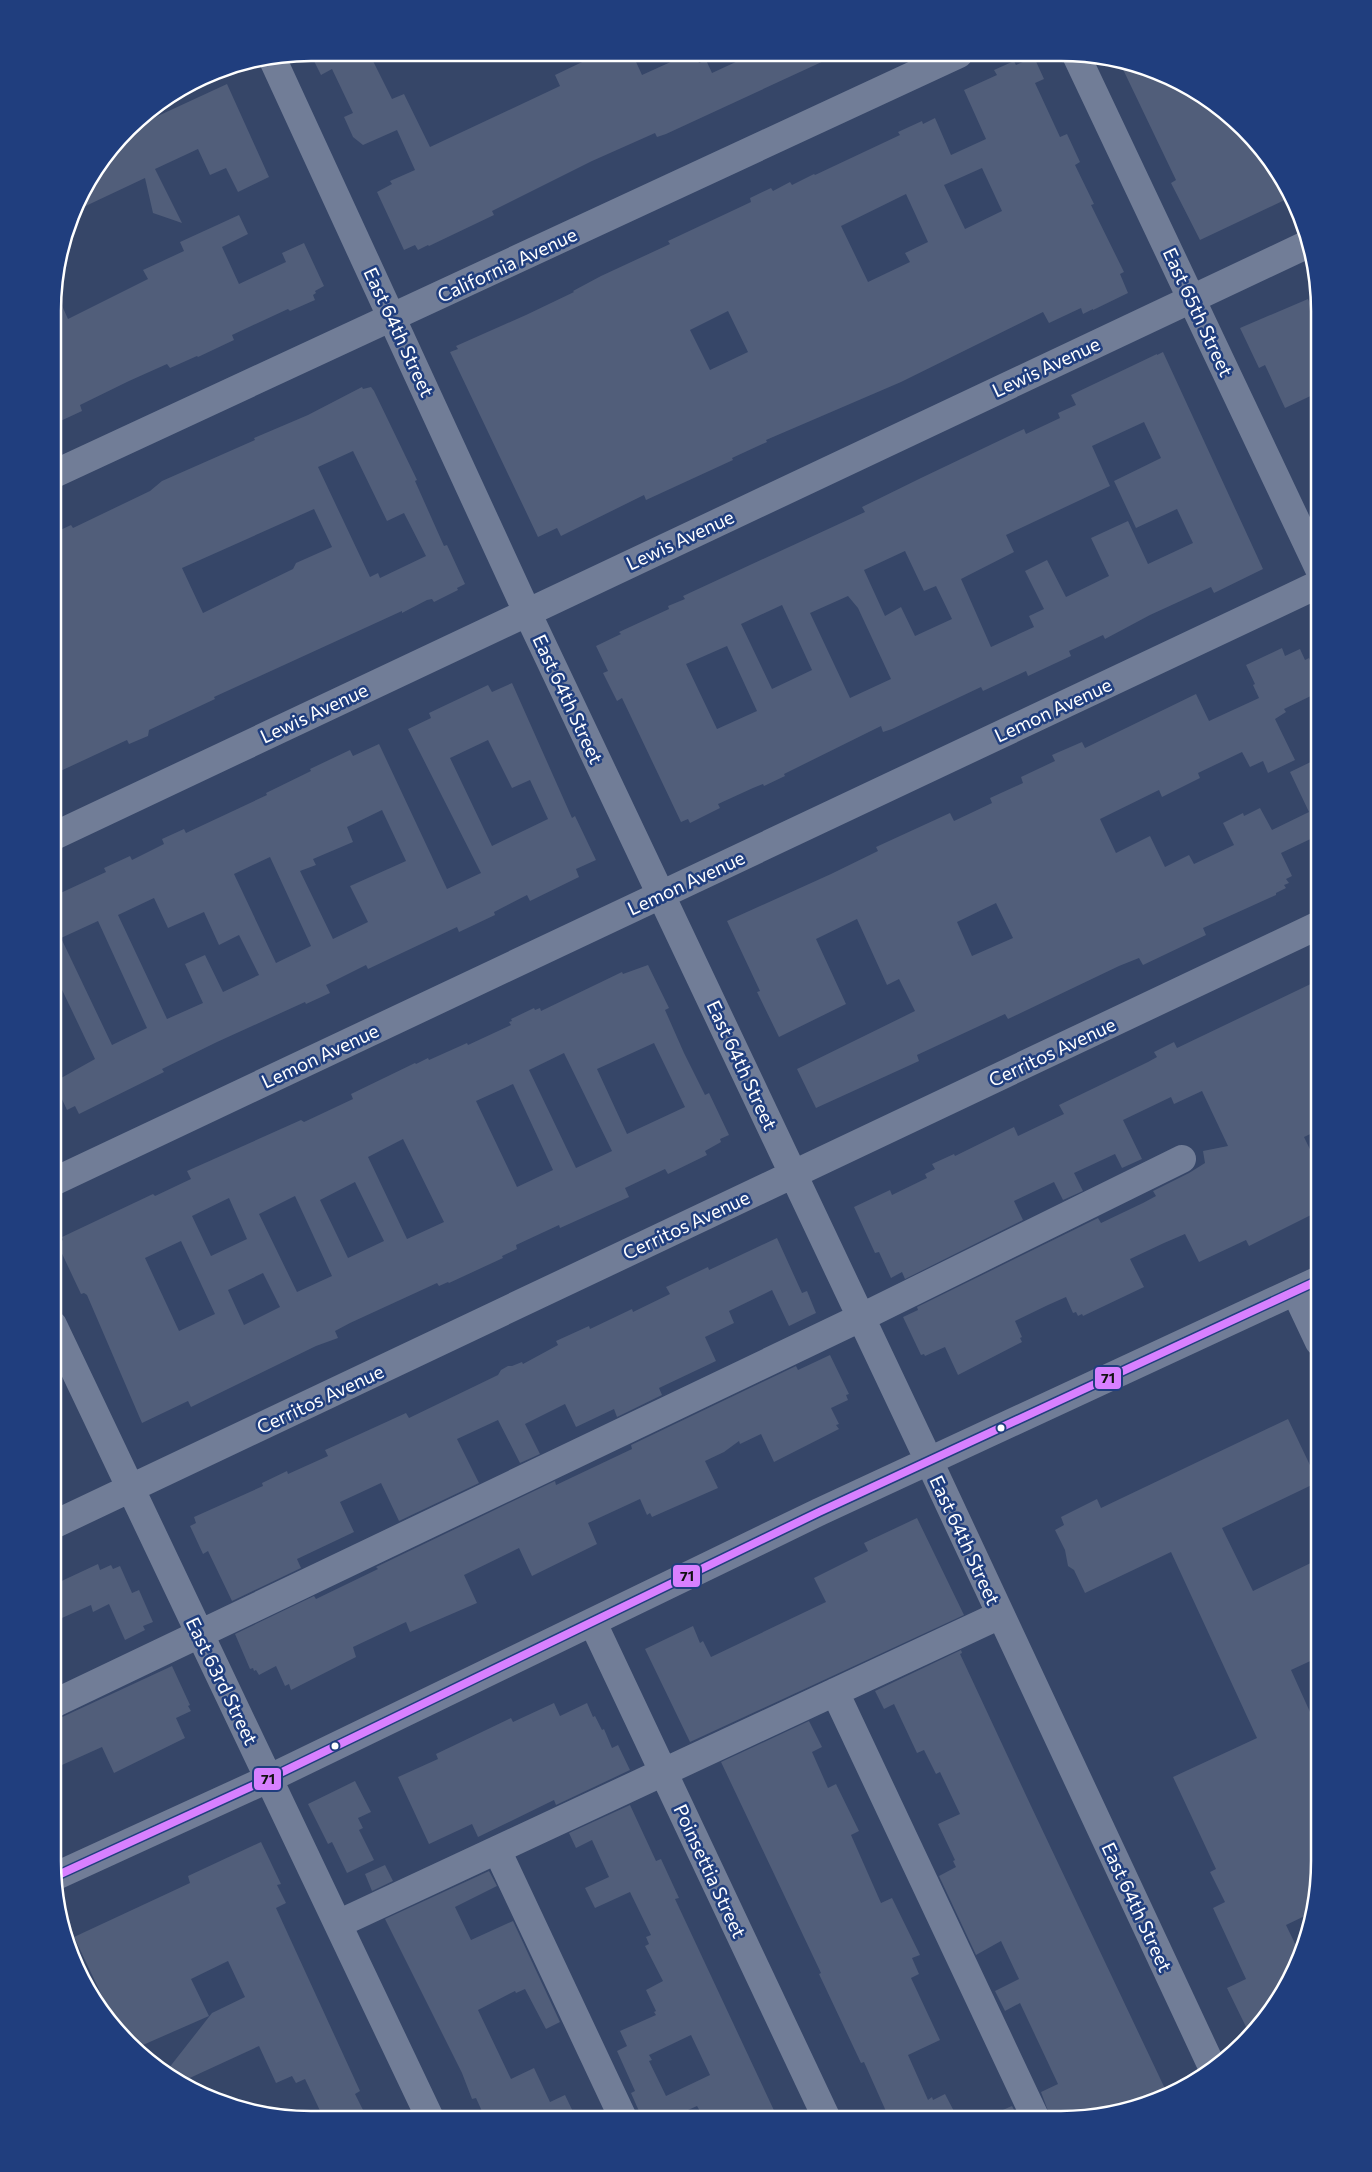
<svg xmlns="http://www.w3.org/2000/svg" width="1372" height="2172" font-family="Commissioner,sans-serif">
<rect width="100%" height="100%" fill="#364668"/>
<!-- building -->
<path fill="#515e7a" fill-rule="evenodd" d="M 310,53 L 369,53 L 392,99 L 404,94 L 430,147 L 560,86 L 555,75 L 601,53 L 632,53 L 642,75 L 675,60 L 673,54 L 695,54 L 699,63 L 706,60 L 712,73 L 753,54 L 839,54 L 666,134 L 657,137 L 655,133 L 592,161 L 492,211 L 494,215 L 429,246 L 428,245 L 418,250 L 415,245 L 404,250 L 377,192 L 392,184 L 390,181 L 415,170 L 397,130 L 363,145 L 353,137 L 344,117 L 353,113 L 332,69 L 321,75 Z
M 1034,57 L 1044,79 L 1035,83 L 1060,137 L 1067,134 L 1080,162 L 1075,165 L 1094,204 L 1091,205 L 1124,272 L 1120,274 L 1128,293 L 1093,310 L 1093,309 L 1083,314 L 1081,308 L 1049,323 L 1043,312 L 901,382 L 766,440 L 767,442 L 732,458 L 733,460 L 646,500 L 644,495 L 561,536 L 557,528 L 538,537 L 450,352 L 458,349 L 456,346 L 526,315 L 574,292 L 573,291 L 601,276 L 670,244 L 668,241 L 751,202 L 750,198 L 771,188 L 773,191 L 790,182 L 792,185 L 814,174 L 815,175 L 900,135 L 898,132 L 922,121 L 923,124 L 935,118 L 951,155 L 986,139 L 964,90 L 997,75 L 994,70 L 1014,61 L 1016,65 ZM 982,168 L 1002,211 L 965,229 L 944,185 ZM 906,194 L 928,242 L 905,253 L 910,262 L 868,282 L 841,226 ZM 728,311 L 748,352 L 710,370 L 690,330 Z
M 1119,61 L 1160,72 L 1218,106 L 1266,153 L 1291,197 L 1200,240 L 1171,183 L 1176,180 Z
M 227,84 L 269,177 L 238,192 L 226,168 L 210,175 L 198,149 L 155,169 L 182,223 L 153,213 L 145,178 L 75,211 L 79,196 L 135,124 L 146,119 L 147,121 Z
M 239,215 L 248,234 L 222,247 L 239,284 L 286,262 L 282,253 L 304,243 L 324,286 L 315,291 L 316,293 L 313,295 L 315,300 L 290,311 L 288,309 L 232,335 L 234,340 L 198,357 L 197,356 L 170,368 L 167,364 L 129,381 L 80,405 L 82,411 L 54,424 L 55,290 L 68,319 L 148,279 L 143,270 L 184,251 L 180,242 Z
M 1308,299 L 1312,308 L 1318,305 L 1320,311 L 1319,392 L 1285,408 L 1265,365 L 1259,368 L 1240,328 Z
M 1163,352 L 1263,569 L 1214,593 L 1211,587 L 1150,615 L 1105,639 L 1103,635 L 1069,651 L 1071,656 L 1028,676 L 1026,671 L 983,691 L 981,687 L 892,729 L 883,732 L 881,726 L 784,774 L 785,776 L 764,786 L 763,784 L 753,788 L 718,804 L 720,808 L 690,823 L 688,819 L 681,822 L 622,698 L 617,701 L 603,673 L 608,671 L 596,646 L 621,634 L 619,632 L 669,609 L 668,606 L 685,599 L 683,596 L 865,512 L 862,507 L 921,478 L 1024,429 L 1026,434 L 1060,418 L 1058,413 L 1076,405 L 1071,395 L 1157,354 L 1157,355 ZM 1144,422 L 1161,458 L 1114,481 L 1136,528 L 1177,509 L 1193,543 L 1148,564 L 1128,521 L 1091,538 L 1109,576 L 1066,597 L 1047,560 L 1025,571 L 1044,609 L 1029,616 L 1034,627 L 991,647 L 961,579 L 1014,552 L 1006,535 L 1110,486 L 1092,446 ZM 905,551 L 924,591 L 936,586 L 952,619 L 915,636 L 901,607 L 885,616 L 864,570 ZM 848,596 L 858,608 L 891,679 L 850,698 L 810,613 ZM 782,605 L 812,670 L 772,689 L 741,624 ZM 727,646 L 757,711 L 717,729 L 686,664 Z
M 362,387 L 363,389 L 371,387 L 374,391 L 417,480 L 415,481 L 444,546 L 447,545 L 465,584 L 457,588 L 458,590 L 434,602 L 432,599 L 427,600 L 402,613 L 402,611 L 214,697 L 215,699 L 149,730 L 148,736 L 129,744 L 127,740 L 54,774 L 54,533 L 71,525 L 73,528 L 150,491 L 162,481 L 255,440 L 254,438 L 308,415 ZM 353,451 L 387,521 L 404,513 L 426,556 L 380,578 L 378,573 L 370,577 L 318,467 ZM 314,509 L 332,547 L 296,563 L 293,569 L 203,613 L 182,568 Z
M 1282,648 L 1285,656 L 1300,649 L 1305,660 L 1309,658 L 1319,678 L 1319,692 L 1284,709 L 1286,712 L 1275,719 L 1295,760 L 1268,773 L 1263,761 L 1250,767 L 1242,752 L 1198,773 L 1200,778 L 1162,797 L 1159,790 L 1100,819 L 1116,853 L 1150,836 L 1165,867 L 1189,855 L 1194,864 L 1234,845 L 1223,823 L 1243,813 L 1244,816 L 1260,808 L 1272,830 L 1309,812 L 1290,772 L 1319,758 L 1319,835 L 1281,853 L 1292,876 L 1286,879 L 1289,883 L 1284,885 L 1286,888 L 1276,893 L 1276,895 L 1203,928 L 1206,935 L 1143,965 L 1139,958 L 1119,966 L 1008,1019 L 1005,1014 L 917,1055 L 919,1061 L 816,1108 L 797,1069 L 915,1011 L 899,979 L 887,985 L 857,919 L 816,939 L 846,1004 L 779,1037 L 757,992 L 760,991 L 727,921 L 831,874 L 878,851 L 876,847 L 950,813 L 954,821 L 992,803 L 990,798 L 1023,783 L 1021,777 L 1055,761 L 1052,755 L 1082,742 L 1085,748 L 1196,694 L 1209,721 L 1259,698 L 1253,685 L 1255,684 L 1246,665 ZM 996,903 L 1013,938 L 972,956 L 957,922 Z
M 512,683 L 572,818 L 575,816 L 596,860 L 576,869 L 579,877 L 530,901 L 527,895 L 494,912 L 495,915 L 459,932 L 457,927 L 368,969 L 366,965 L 326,985 L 330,993 L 306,1004 L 305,1002 L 217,1042 L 162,1069 L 164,1072 L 79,1114 L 75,1106 L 67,1110 L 54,1082 L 95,1059 L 54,973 L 54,896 L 106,872 L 104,868 L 130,856 L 132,860 L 164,844 L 162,839 L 184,829 L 186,833 L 267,795 L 266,793 L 311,771 L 310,769 L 350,750 L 353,756 L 379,744 L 447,889 L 481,873 L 408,729 L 431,718 L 429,713 L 488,685 L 492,692 ZM 488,740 L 512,788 L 530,780 L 548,819 L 492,846 L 450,758 ZM 382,810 L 406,861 L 350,886 L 368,922 L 333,939 L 300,871 L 316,865 L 313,859 L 353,842 L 347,827 ZM 270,857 L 311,946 L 276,963 L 234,874 ZM 154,898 L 168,928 L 204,912 L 219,945 L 239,935 L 259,975 L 223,992 L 205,955 L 185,964 L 203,1003 L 167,1019 L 118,915 ZM 98,921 L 147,1028 L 112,1045 L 61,938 Z
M 648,965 L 669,1008 L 665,1010 L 684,1053 L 705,1095 L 709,1093 L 729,1135 L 720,1139 L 721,1142 L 705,1151 L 707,1155 L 668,1174 L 665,1169 L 625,1188 L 629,1197 L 560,1228 L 559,1225 L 516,1245 L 517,1249 L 502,1256 L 503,1258 L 449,1283 L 448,1282 L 439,1286 L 437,1283 L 350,1323 L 335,1331 L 338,1338 L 316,1346 L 191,1407 L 188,1401 L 142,1423 L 87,1295 L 84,1293 L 81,1294 L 57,1243 L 63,1240 L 62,1237 L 153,1194 L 155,1196 L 191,1179 L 187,1171 L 301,1120 L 304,1122 L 336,1107 L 353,1099 L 351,1094 L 415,1063 L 416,1064 L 428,1058 L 429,1060 L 467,1043 L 468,1045 L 511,1025 L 509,1022 L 512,1021 L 511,1019 L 534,1008 L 535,1010 L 540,1008 L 541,1011 L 622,972 L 623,974 ZM 654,1043 L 685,1107 L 627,1134 L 597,1069 ZM 564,1053 L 612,1151 L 576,1168 L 529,1070 ZM 513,1084 L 553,1170 L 517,1187 L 476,1101 ZM 403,1139 L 444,1222 L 407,1239 L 368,1157 ZM 355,1182 L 384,1241 L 348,1258 L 320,1200 ZM 295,1196 L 332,1276 L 297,1292 L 259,1214 ZM 229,1198 L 247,1239 L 211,1256 L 192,1216 ZM 181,1241 L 215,1314 L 179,1331 L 145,1258 ZM 263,1273 L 280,1307 L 244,1325 L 228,1290 Z
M 1319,980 L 1319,1130 L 1304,1137 L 1319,1168 L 1319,1211 L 1249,1246 L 1246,1240 L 1199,1262 L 1185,1234 L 1164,1243 L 1130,1259 L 1144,1287 L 1083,1316 L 1082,1314 L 1078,1316 L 1076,1312 L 1073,1313 L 1066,1297 L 1048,1305 L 1015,1321 L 1022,1337 L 1020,1338 L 1022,1342 L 958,1375 L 945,1347 L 925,1356 L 924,1354 L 921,1355 L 903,1317 L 918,1310 L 917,1307 L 1098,1218 L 1101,1223 L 1143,1203 L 1156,1196 L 1153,1191 L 1189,1173 L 1205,1163 L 1203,1151 L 1228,1146 L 1202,1091 L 1174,1104 L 1171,1097 L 1123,1120 L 1142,1159 L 1122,1168 L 1115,1154 L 1074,1173 L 1083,1191 L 1063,1200 L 1054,1182 L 1014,1201 L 1023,1220 L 905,1279 L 902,1272 L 891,1278 L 879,1252 L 875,1253 L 854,1207 L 890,1190 L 892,1195 L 927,1178 L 925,1174 L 935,1169 L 932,1164 L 954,1154 L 955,1156 L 1014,1127 L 1018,1136 L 1064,1114 L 1059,1105 L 1148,1062 L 1157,1057 L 1154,1052 L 1174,1042 L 1177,1048 Z
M 777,1238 L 802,1293 L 807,1291 L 816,1313 L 789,1326 L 772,1290 L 729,1311 L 734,1323 L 705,1337 L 716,1361 L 659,1388 L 662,1395 L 617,1417 L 614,1409 L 576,1427 L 565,1404 L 525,1424 L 540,1454 L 520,1463 L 498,1420 L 457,1439 L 479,1483 L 399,1521 L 381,1483 L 340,1502 L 354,1532 L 297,1559 L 301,1568 L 232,1601 L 208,1551 L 203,1554 L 190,1526 L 196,1523 L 194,1517 L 263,1486 L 262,1483 L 287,1471 L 288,1474 L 328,1456 L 325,1450 L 406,1413 L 409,1418 L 498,1375 L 501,1370 L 508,1366 L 512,1366 L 522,1362 L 523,1364 L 558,1345 L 556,1341 L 589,1326 L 590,1329 L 632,1309 L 633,1312 L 670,1294 L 666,1287 L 708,1267 L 709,1270 Z
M 830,1355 L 849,1394 L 846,1395 L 848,1400 L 831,1408 L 839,1424 L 836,1425 L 839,1429 L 774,1462 L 761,1434 L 740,1444 L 739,1441 L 724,1452 L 705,1461 L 718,1488 L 652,1517 L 650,1513 L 647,1515 L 640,1499 L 588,1523 L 597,1544 L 532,1576 L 519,1548 L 464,1575 L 477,1603 L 410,1632 L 406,1622 L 353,1647 L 356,1657 L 291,1690 L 289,1684 L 285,1686 L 276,1666 L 259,1675 L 256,1670 L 254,1671 L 253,1668 L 250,1669 L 235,1634 L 314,1596 L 316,1599 L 378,1569 L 376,1567 L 555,1481 L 556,1485 L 632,1449 L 631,1445 L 796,1366 L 798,1370 Z
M 1288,1419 L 1318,1482 L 1222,1528 L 1253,1591 L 1319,1559 L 1319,1657 L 1291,1670 L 1310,1712 L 1319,1708 L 1319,1878 L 1311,1913 L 1286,1925 L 1301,1956 L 1300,1960 L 1266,2018 L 1250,2035 L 1227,1988 L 1246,1979 L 1213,1908 L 1225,1902 L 1210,1872 L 1216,1869 L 1173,1777 L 1257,1738 L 1171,1552 L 1085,1593 L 1074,1570 L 1068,1566 L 1065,1550 L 1055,1530 L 1064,1525 L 1061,1517 L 1097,1499 L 1101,1508 Z
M 917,1518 L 964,1615 L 690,1742 L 645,1649 L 693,1626 L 700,1643 L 703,1641 L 711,1657 L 826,1602 L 814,1578 L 868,1551 L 864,1543 Z
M 98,1564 L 100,1570 L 111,1565 L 113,1569 L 120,1566 L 132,1593 L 139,1590 L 153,1622 L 143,1626 L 145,1630 L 125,1640 L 109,1604 L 93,1612 L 91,1605 L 53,1622 L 53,1585 Z
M 961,1650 L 962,1653 L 960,1654 L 1031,1806 L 1168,2095 L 1160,2100 L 1061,2120 L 1051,2119 L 1041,2092 L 1058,2084 L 1020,2003 L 1005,2011 L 995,1991 L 1019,1979 L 1001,1941 L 976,1955 L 939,1876 L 956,1867 L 953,1861 L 955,1860 L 938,1824 L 960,1814 L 940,1772 L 936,1774 L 924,1750 L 917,1753 L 894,1704 L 884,1709 L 875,1691 Z
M 172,1666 L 190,1705 L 188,1706 L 191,1711 L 176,1718 L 185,1738 L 114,1773 L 102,1747 L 53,1769 L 53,1719 L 60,1718 Z
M 554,1703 L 560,1716 L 587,1703 L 593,1717 L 595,1716 L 602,1730 L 604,1729 L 612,1748 L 618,1745 L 630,1770 L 556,1805 L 554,1800 L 478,1837 L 472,1824 L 429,1844 L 398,1777 L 438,1759 L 436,1754 L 511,1718 L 513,1722 Z
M 809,1721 L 822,1747 L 812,1752 L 828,1788 L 836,1784 L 859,1831 L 851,1835 L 881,1903 L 892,1898 L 920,1955 L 912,1958 L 919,1974 L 911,1978 L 940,2040 L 908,2055 L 928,2100 L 932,2097 L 933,2100 L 945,2094 L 958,2119 L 887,2119 L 889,2118 L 864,2062 L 861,2063 L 819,1974 L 821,1973 L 721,1762 Z
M 355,1781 L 371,1812 L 358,1818 L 363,1828 L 359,1830 L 374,1860 L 347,1873 L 332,1842 L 328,1844 L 308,1804 Z
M 630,1805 L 656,1861 L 661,1859 L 679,1898 L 675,1899 L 778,2119 L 704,2118 L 697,2106 L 670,2118 L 642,2118 L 631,2093 L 635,2091 L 617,2051 L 627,2046 L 620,2031 L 656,2015 L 654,2012 L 656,2011 L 646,1990 L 663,1981 L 645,1946 L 649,1944 L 646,1937 L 651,1935 L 630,1892 L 595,1908 L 585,1888 L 609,1877 L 592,1840 L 576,1848 L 569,1833 ZM 691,2035 L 710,2075 L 666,2096 L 649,2061 L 652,2060 L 649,2055 Z
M 261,1842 L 281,1884 L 277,1885 L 286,1903 L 276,1908 L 360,2091 L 355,2094 L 367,2118 L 323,2117 L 305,2079 L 296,2083 L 292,2076 L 276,2083 L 259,2046 L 181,2082 L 165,2073 L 212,2013 L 245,1997 L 228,1961 L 191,1979 L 209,2016 L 136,2048 L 106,2019 L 96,2001 L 103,1998 L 74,1937 L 190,1883 L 188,1876 Z
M 385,1865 L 393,1881 L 372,1891 L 365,1874 Z
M 489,1871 L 497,1886 L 455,1907 L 471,1940 L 513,1921 L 560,2022 L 546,2029 L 525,1989 L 516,1993 L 515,1991 L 478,2010 L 511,2079 L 534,2068 L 550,2102 L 565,2095 L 576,2118 L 485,2118 L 476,2098 L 472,2099 L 462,2073 L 385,1919 Z
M 1012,2106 L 1019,2119 L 982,2119 Z"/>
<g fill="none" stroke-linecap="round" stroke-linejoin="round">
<!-- minor -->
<path stroke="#717d97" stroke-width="28" d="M 1076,55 L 1319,569
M 273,60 L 527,612 L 929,1461 L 1213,2069
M 54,474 L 959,54
M 54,836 L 1306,245
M 53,1182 L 1319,584
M 1295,1291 L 1319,1342
M 53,1325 L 430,2118
M 53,1525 L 1319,925
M 593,1623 L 827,2119
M 835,1692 L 1036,2119
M 53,1704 L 860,1318 L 1182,1159
M 497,1850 L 623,2118
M 56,1876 L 270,1778 L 819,1512 L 1319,1280
M 338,1924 L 1000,1615"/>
<!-- bus-1 casing -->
<g stroke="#203e7e" stroke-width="11">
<path id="bus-1" d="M 56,1876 L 270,1778 L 819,1512 L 1319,1280"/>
</g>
<!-- bus-1 -->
<use href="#bus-1" stroke="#d880ff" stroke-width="8"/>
</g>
<!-- markers -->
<g fill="#fff" stroke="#203e7e" stroke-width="2">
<circle cx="1001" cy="1428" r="4.5"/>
<circle cx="335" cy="1746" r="4.5"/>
</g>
<g text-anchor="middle" stroke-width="5" stroke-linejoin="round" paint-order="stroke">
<!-- street labels -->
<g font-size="19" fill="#fff" stroke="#203e7e">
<text transform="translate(507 265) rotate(-25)" y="7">California Avenue</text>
<text transform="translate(1198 312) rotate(65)" y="7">East 65th Street</text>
<text transform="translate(399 332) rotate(65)" y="7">East 64th Street</text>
<text transform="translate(1046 367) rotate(-25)" y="7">Lewis Avenue</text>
<text transform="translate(680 540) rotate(-25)" y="7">Lewis Avenue</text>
<text transform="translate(568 699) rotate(65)" y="7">East 64th Street</text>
<text transform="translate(1053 710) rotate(-25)" y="7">Lemon Avenue</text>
<text transform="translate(314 713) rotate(-25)" y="7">Lewis Avenue</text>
<text transform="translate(686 883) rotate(-25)" y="7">Lemon Avenue</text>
<text transform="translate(1052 1052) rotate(-25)" y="7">Cerritos Avenue</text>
<text transform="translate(320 1056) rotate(-25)" y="7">Lemon Avenue</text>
<text transform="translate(742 1065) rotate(65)" y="7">East 64th Street</text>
<text transform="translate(686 1225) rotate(-25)" y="7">Cerritos Avenue</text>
<text transform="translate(320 1399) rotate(-25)" y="7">Cerritos Avenue</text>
<text transform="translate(965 1540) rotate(65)" y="7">East 64th Street</text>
<text transform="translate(222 1681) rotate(64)" y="7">East 63rd Street</text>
<text transform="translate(710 1871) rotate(65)" y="7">Poinsettia Street</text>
<text transform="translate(1137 1907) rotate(65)" y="7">East 64th Street</text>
</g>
</g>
<!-- crop -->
<path d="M0 0H1372V2172H0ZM311 61H1061A250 250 0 0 1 1311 311V1861A250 250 0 0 1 1061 2111H311A250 250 0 0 1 61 1861V311A250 250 0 0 1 311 61Z" fill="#203e7e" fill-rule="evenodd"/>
<path fill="none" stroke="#fff" stroke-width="2.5" d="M311 61H1061A250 250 0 0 1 1311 311V1861A250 250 0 0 1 1061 2111H311A250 250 0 0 1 61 1861V311A250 250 0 0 1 311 61Z"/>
<g stroke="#203e7e" stroke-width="2">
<rect x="1094" y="1366" width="28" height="24" rx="5" fill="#d880ff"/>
<rect x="672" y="1564" width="29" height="24" rx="5" fill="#d880ff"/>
<rect x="253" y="1767" width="29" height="24" rx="5" fill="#d880ff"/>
</g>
<g font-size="14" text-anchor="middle" font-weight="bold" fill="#111">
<text x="1108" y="1383">71</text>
<text x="687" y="1581">71</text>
<text x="268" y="1784">71</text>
</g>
</svg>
